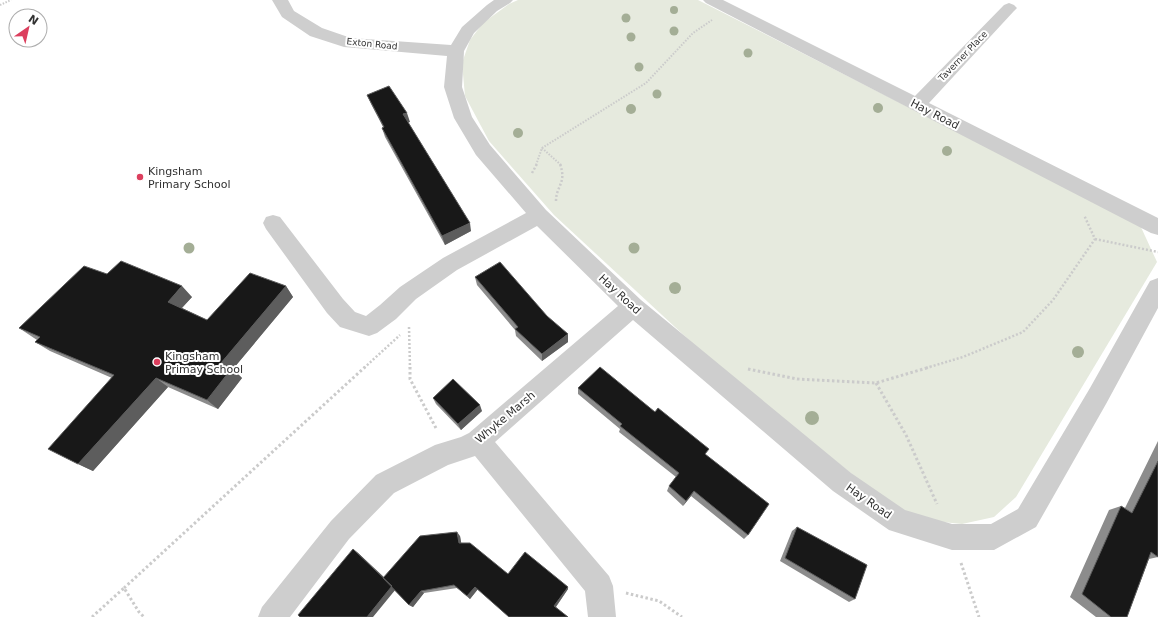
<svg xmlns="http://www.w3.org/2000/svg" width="1158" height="617" font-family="'DejaVu Sans',sans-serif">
<rect width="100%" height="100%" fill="#fff"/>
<!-- green -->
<path fill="#e6eade" d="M 518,0 L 698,0 L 1140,225 L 1157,262 L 1016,497 L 994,517 L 962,524 L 923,520 L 883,499 L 716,365 L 554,215 L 489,141 L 465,96 L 462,63 L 470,40 L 483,23 L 509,4 Z"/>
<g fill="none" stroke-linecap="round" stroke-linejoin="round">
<!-- path-far2 -->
<path stroke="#cbcbcb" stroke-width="2" stroke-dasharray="1.5 1.5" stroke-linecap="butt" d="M 0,5 L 11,0
M 542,148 L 561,165
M 536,165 L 542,148 L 646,83 L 693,33 L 712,20"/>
<!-- path-far1 -->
<path stroke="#cbcbcb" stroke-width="2.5" stroke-dasharray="2 2" stroke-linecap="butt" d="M 532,173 L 537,164
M 556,201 C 556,186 567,183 560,164
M 1095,239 L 1158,252
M 409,327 L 410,368
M 364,368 L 400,335
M 926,368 L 963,357 L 1023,332 L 1053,300 L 1095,239 L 1084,215"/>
<!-- path -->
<path stroke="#cbcbcb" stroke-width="3" stroke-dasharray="2.5 2.5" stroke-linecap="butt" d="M 410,367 L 410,379 L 437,430
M 748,369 L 797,379 L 876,383 L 930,367
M 876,383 L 906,435 L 937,504
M 961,563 L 979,617
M 124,588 L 365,367
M 626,593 L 659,601 L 682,617
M 92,617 L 124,588 L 139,612 L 144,617"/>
<!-- minor -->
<path fill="#cecece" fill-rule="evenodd" d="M 272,0 L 288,0 L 294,11 L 322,28 L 351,38 L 451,45 L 462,27 L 487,5 L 494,0 L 513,0 L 510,3 L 497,11 L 474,33 L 464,51 L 462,87 L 472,117 L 490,145 L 546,210 L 641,300 L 851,473 L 905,510 L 952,524 L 991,524 L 1018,509 L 1090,388 L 1150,281 L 1158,278 L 1158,308 L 1106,404 L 1036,527 L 994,550 L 952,550 L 889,530 L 833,491 L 633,320 L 495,442 L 609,576 L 613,586 L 616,617 L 588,617 L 585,591 L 475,456 L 448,465 L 394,493 L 349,539 L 290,617 L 258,617 L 262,607 L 331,521 L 376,475 L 435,445 L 461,437 L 469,433 L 618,306 L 537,226 L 457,270 L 416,299 L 396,319 L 377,333 L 369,336 L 340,327 L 327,313 L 266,229 L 263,223 L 266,217 L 273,215 L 280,217 L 343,299 L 355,312 L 366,316 L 380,305 L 400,287 L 443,258 L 526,213 L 476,155 L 454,118 L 444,87 L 447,56 L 344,47 L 310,36 L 282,17 Z
M 703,0 L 723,0 L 915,96 L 1004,5 L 1009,3 L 1014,5 L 1017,8 L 1014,11 L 929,103 L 1158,218 L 1158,235 L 1151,233 L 706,3 Z"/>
</g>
<!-- trees -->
<g fill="#a4ae96">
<circle cx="674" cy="10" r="4"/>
<circle cx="626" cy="18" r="4.5"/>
<circle cx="674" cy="31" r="4.5"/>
<circle cx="631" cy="37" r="4.5"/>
<circle cx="748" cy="53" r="4.5"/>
<circle cx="639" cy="67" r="4.5"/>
<circle cx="657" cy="94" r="4.5"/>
<circle cx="878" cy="108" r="5"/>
<circle cx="631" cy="109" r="5"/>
<circle cx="518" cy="133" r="5"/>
<circle cx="947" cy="151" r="5"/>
<circle cx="189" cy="248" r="5.5"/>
<circle cx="634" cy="248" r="5.5"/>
<circle cx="675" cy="288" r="6"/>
<circle cx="1078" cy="352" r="6"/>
<circle cx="812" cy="418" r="7"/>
</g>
<!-- wall -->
<path fill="#8c8c8c" d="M 367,95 L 410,122 L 408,122 L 471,231 L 445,245 L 385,137 L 382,128 L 383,127 L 371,104 Z
M 107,274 L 192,297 L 182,308 L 207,320 L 286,286 L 293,297 L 233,369 L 242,378 L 218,409 L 168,387 L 93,471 L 78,464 L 112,378 L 50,351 L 35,342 L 37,340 L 19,328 Z
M 475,277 L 568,342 L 542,361 L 516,336 L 515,330 L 477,285 Z
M 578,388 L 706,455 L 748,535 L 744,539 L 691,496 L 683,506 L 667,491 L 669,486 L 676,477 L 619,432 L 620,429 L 578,394 Z
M 433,398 L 482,411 L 461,430 L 436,404 Z
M 1158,441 L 1158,557 L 1149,559 L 1127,617 L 1096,617 L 1070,597 L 1109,510 L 1121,506 L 1125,508 Z
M 797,527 L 855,599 L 849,602 L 780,561 L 792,531 Z
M 460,536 L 461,543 L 508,574 L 568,589 L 556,607 L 568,617 L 509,617 L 478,589 L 470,599 L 457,588 L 424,593 L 413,607 L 409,605 L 395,590 L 353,549 L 358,553 L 384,577 Z"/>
<!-- shaded-wall -->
<path fill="#5d5d5d" d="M 407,113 L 410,122 L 406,123 L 403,114 Z
M 470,223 L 471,231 L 445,245 L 442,236 Z
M 182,286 L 192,297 L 178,312 L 168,302 Z
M 286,286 L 293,297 L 233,369 L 242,378 L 218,409 L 207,400 L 221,363 Z
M 568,334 L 568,342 L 542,361 L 542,354 Z
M 156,378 L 168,387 L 93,471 L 78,464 Z
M 480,405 L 482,411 L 461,430 L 458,424 Z
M 694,491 L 691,496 L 683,506 L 686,501 Z
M 457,532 L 460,536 L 462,547 L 459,543 Z
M 353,549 L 358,553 L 396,589 L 373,617 L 367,617 Z
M 475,587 L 478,589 L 470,599 L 467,596 Z
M 568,587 L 568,589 L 555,608 L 554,606 Z
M 421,591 L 424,593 L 413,607 L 409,605 Z"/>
<!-- building -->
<path fill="#181818" stroke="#5d5d5d" d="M 389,86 L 407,113 L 403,114 L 470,223 L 442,236 L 382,128 L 384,127 L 367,95 Z
M 121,261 L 182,286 L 168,302 L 207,320 L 250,273 L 286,286 L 221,363 L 232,368 L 207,400 L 156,378 L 78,464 L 48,449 L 114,375 L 35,342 L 40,337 L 19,328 L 84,266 L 107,274 Z
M 500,262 L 547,316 L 568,334 L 542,354 L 515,329 L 518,327 L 475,277 Z
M 600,367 L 655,412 L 658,408 L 709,449 L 705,454 L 769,504 L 748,535 L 694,491 L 686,501 L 669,486 L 679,473 L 620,426 L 622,424 L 578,388 Z
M 453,379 L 480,405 L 458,424 L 433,398 Z
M 1158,461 L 1158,557 L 1151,552 L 1127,617 L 1111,617 L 1082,594 L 1121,506 L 1132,513 Z
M 797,527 L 867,565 L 855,599 L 785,558 Z
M 457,532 L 459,543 L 470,543 L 508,574 L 525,552 L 568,587 L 554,606 L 568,617 L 509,617 L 475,587 L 467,596 L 454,585 L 421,591 L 409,605 L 383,578 L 420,536 Z
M 353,549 L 392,586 L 367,617 L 300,617 L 298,615 Z"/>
<!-- markers -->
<g fill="#dc3f5e" stroke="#fff" stroke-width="1.5">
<circle cx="140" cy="177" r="4"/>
<circle cx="157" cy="362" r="4"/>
</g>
<g text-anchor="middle" stroke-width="4" stroke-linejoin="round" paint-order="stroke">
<!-- far-street labels -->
<g font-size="9" fill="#313131" stroke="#fff">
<text transform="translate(372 44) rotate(6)" y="3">Exton Road</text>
<text transform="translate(963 56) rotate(-46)" y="3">Taverner Place</text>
</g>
<!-- street labels -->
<g font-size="11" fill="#313131" stroke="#fff">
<text transform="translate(935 114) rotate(27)" y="4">Hay Road</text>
<text transform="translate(620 294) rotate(43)" y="4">Hay Road</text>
<text transform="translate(505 417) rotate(-40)" y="4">Whyke Marsh</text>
<text transform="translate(869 501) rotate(35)" y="4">Hay Road</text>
</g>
<!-- poi labels -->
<g font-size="11" fill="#313131" stroke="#fff" text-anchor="start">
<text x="148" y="175">Kingsham<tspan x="148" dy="13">Primary School</tspan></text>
<text x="165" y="360">Kingsham<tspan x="165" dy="13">Primay School</tspan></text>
</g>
</g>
<!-- north arrow -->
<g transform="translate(28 28) rotate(34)"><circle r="19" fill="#ffffff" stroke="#adadad"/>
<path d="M0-3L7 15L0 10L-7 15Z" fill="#dc3f5e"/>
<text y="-6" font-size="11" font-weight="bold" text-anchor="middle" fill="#313131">N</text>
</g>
</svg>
